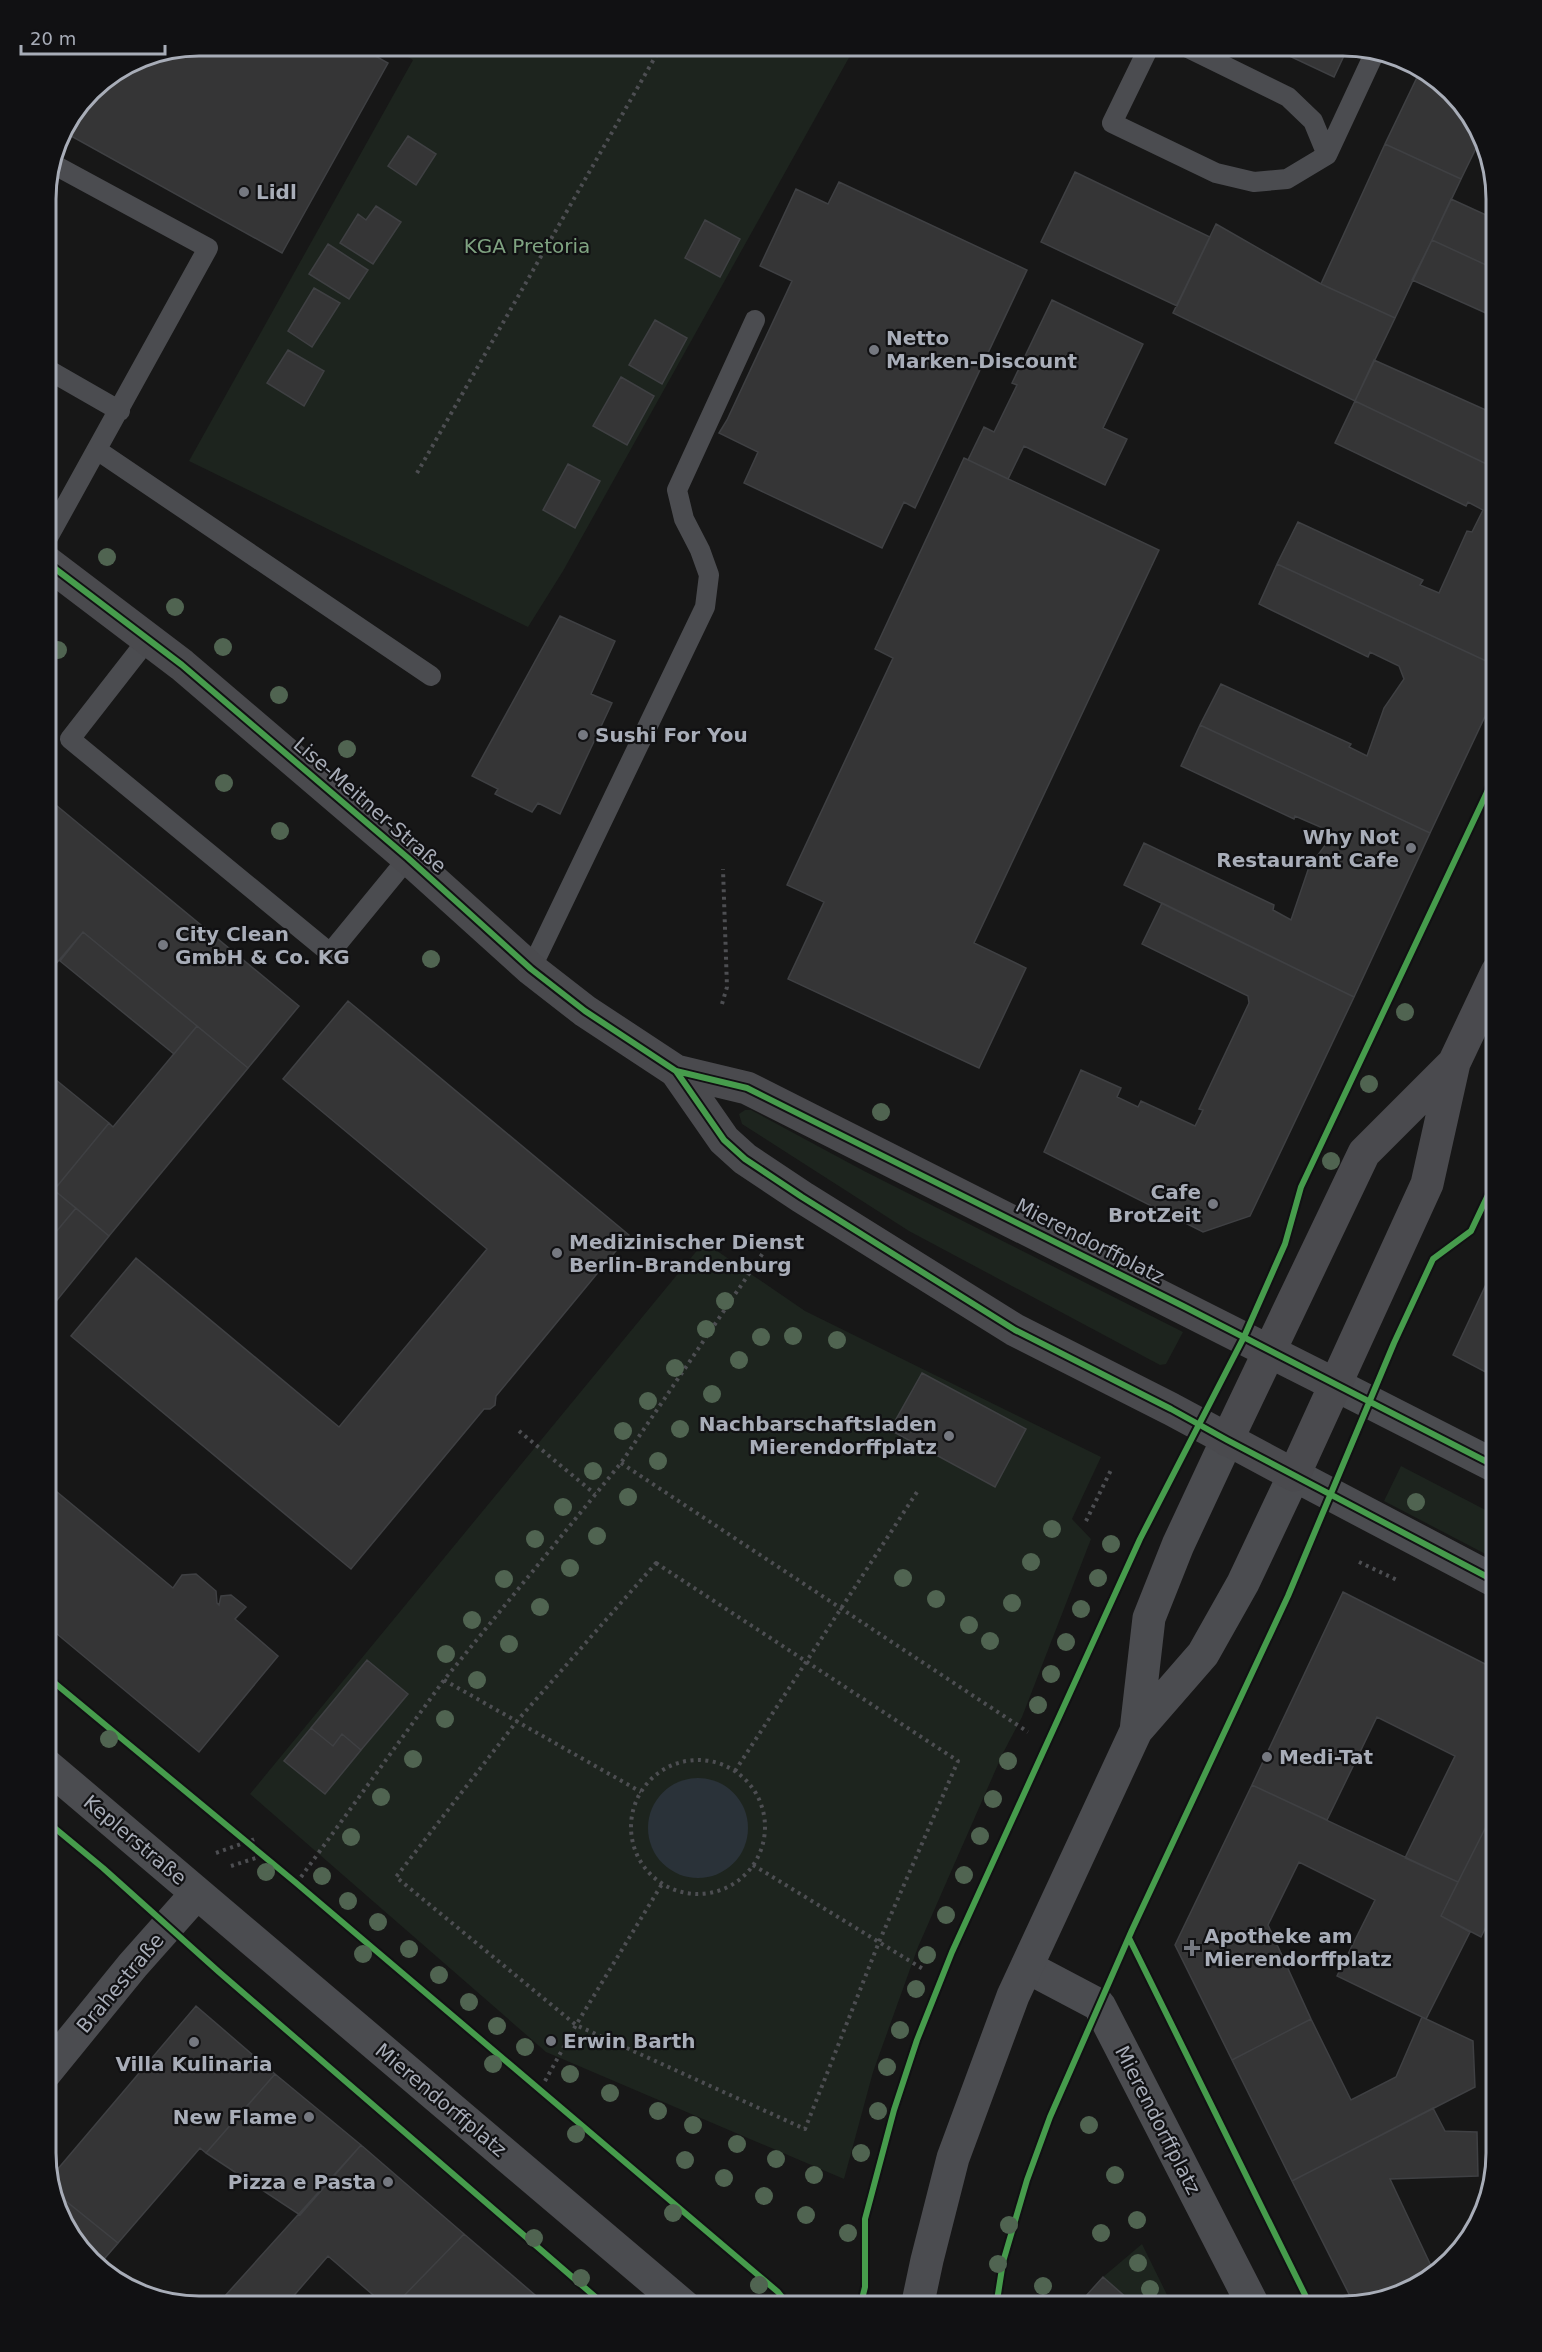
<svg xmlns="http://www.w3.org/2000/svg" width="1542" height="2352" font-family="'DejaVu Sans',sans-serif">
<rect width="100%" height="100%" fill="#171717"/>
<!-- green -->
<path fill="#1d241e" d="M 387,45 L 856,45 L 563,571 L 528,627 L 189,461 L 413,60 Z
M 745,1110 L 751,1110 L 864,1171 L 1183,1332 L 1166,1364 L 1160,1365 L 909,1231 L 742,1124 L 739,1114 Z
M 704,1242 L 805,1311 L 1101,1457 L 1072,1519 L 1091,1539 L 1022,1717 L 1003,1753 L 918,1947 L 873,2072 L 844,2179 L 546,2052 L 250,1794 Z
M 1401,1466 L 1497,1516 L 1497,1560 L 1384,1501 Z
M 1142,2244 L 1173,2307 L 1076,2307 L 1103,2277 Z"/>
<!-- water -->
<path fill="#2a3239" d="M648 1828a50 50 0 1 1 100 0a50 50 0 1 1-100 0Z"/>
<!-- building -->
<path fill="#353536" stroke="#3f4043" stroke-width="1.5" d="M 199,45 L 356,45 L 388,63 L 282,253 L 62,131 L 90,90 L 140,57 Z
M 1266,45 L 1349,45 L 1334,77 Z
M 1422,67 L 1477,122 L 1481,138 L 1461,179 L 1385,144 Z
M 408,136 L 436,154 L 416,185 L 388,166 Z
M 1385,144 L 1461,179 L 1395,318 L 1321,284 Z
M 1075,172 L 1210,237 L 1177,306 L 1041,242 Z
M 839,182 L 1027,270 L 915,508 L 904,502 L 882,548 L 744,483 L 758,452 L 719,433 L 727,420 L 792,281 L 760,266 L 796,189 L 828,204 Z
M 1451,199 L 1497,220 L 1497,270 L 1432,240 Z
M 376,206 L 401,222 L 373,264 L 340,243 L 358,214 L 366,220 Z
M 705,220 L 740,239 L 720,277 L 685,258 Z
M 1216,224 L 1321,284 L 1395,318 L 1355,401 L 1173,313 Z
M 1432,240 L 1497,270 L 1497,318 L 1412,280 Z
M 328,244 L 368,270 L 349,299 L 309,274 Z
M 314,288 L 340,303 L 312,347 L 288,331 Z
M 1052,300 L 1143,344 L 1103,428 L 1127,439 L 1105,485 L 1024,446 L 1008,479 L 968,460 L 984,427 L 994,432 L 1017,385 L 1012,383 Z
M 655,320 L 687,338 L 662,384 L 629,365 Z
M 288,350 L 324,371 L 304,406 L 267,383 Z
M 1374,360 L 1497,415 L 1497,469 L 1355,401 Z
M 621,377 L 654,396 L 627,445 L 593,426 Z
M 1355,401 L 1497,469 L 1497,666 L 1277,564 L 1298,522 L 1423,580 L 1420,585 L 1439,593 L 1467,531 L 1472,532 L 1483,510 L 1468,502 L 1466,506 L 1335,443 Z
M 964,458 L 1159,550 L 974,943 L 1026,968 L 979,1068 L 788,979 L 824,902 L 787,885 L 893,658 L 875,649 Z
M 568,464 L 600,481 L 575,528 L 543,510 Z
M 1277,564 L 1497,666 L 1497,691 L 1430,833 L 1200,725 L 1221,684 L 1351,744 L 1349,747 L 1367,756 L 1384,708 L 1404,679 L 1399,666 L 1370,652 L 1368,657 L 1259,604 Z
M 560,616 L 615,641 L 591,694 L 612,703 L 560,814 L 538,803 L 532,812 L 495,794 L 498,789 L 472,776 Z
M 1200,725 L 1430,833 L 1354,997 L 1124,885 L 1144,843 L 1274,905 L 1273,910 L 1291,920 L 1309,867 L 1329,840 L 1325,829 L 1295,816 L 1294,819 L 1181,766 Z
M 45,796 L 299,1006 L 248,1068 L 83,932 L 54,966 L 45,959 L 45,921 L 55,908 L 45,900 Z
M 45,900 L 55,908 L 45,921 Z
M 1162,903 L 1354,997 L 1250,1216 L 1203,1232 L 1044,1152 L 1081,1070 L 1121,1088 L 1117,1097 L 1138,1107 L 1141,1101 L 1195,1126 L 1203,1110 L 1199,1109 L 1249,1003 L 1248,996 L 1142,944 Z
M 83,932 L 197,1026 L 174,1054 L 60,961 Z
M 348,1001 L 629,1235 L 496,1396 L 495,1405 L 490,1409 L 484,1409 L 351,1569 L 71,1336 L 136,1258 L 339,1427 L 487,1249 L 283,1079 Z
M 197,1026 L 248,1068 L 109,1236 L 54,1190 L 109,1123 L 113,1127 Z
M 45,1071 L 109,1123 L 54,1190 L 45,1183 Z
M 50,1187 L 76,1208 L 45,1245 L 45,1193 Z
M 76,1208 L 109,1236 L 45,1315 L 45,1245 Z
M 1497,1261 L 1497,1378 L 1453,1355 Z
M 922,1373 L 1026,1429 L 995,1487 L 890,1430 Z
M 45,1482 L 173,1588 L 182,1575 L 196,1574 L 216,1591 L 217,1603 L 219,1605 L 221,1596 L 231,1595 L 246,1607 L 235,1619 L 278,1656 L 199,1752 L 45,1624 Z
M 1343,1592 L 1497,1670 L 1497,1805 L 1458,1882 L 1405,1858 L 1455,1756 L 1377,1717 L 1327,1820 L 1252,1785 Z
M 367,1660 L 408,1694 L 361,1750 L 342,1734 L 333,1746 L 311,1728 Z
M 311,1728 L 333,1746 L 342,1734 L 361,1750 L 325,1794 L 284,1761 Z
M 1252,1785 L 1458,1882 L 1441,1916 L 1470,1932 L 1426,2019 L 1337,1976 L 1375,1900 L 1299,1862 L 1268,1925 L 1311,2019 L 1232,2060 L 1175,1945 Z
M 1497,1805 L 1497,1904 L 1481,1937 L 1441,1916 Z
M 196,2006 L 275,2074 L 206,2153 L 200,2148 L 118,2243 L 56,2193 L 51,2177 Z
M 1422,2017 L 1473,2041 L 1475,2087 L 1292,2181 L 1232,2060 L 1311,2019 L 1351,2100 L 1396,2077 Z
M 275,2074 L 361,2145 L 300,2215 L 206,2153 Z
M 1433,2108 L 1445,2131 L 1477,2132 L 1478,2176 L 1390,2179 L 1434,2272 L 1420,2287 L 1354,2304 L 1292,2181 Z
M 361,2145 L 464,2234 L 393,2307 L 387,2307 L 328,2256 L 284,2307 L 215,2307 Z
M 56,2193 L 118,2243 L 99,2265 L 65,2230 Z
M 464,2234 L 549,2307 L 393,2307 Z
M 1103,2277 L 1137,2307 L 1076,2307 Z"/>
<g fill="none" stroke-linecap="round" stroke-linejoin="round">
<!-- path -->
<path stroke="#4d4e52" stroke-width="4" stroke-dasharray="3 4.5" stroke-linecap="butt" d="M 417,473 L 662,45
M 722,1004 L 727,987 L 723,869
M 519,1431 L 595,1494
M 621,1463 L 1028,1732
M 1086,1521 L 1111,1470
M 1359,1562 L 1397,1580
M 656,1563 L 958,1761 L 879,1942 L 805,2129 L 576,2025 L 396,1877 L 517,1721 Z
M 444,1680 L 641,1792
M631 1827a67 67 0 1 1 134 0a67 67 0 1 1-134 0Z
M 735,1771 L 917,1492
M 216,1853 L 255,1839
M 753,1865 L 923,1969
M 231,1866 L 259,1857
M 301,1877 L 444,1680 L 621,1463 L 763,1253
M 545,2081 L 576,2025 L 662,1884"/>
<!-- service -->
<path stroke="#4b4c50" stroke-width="20" d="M 1150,45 L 1112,123 L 1216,173 L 1254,182 L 1287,179 L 1327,155 L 1375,52
M 1182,45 L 1288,97 L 1313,121 L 1327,155
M 45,368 L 120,411
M 97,450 L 431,676
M 45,543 L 208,248 L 51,163
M 148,639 L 70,739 L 330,953 L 408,858
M 531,969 L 705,607 L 709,575 L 700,550 L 684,519 L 677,490 L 755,320"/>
<!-- minor -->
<path stroke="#4b4c50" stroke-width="33" d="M 45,1764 L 685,2307
M 1027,1967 L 1099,2005 L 1254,2307
M 45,2073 L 133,1965 L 197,1893"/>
<!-- tertiary -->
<path stroke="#4b4c50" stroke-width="33" d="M 1334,1384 L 1497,1467
M 1136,1731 L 1149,1618 L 1178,1545 L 1227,1440
M 917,2307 L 927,2260 L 953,2158 L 1013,1996 L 1136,1731 L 1203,1654 L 1243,1583 L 1294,1475 L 1497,1582"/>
<!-- secondary -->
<path stroke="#4a4a4e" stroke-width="33" d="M 45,561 L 182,665 L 408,858 L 531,969 L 585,1011 L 676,1071 L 747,1088 L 1334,1384
M 676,1071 L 724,1140 L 745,1159 L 802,1197 L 1015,1330 L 1171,1409 L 1294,1475 L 1427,1184 L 1454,1063 L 1497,972
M 1227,1440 L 1364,1153 L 1454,1063"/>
<!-- cycleway casing -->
<g stroke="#111113" stroke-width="10">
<path id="cycleway" d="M 45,561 L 182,665 L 408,858 L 531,969 L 585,1011 L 676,1071 L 747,1088 L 1183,1306 L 1497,1467
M 676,1071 L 724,1140 L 745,1159 L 802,1197 L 1015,1330 L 1171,1409 L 1227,1440 L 1497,1582
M 45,1675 L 295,1882 L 778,2292 L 790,2307
M 45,1820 L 103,1868 L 219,1972 L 607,2307
M 1129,1938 L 1311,2307
M 860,2307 L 865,2287 L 865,2219 L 894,2110 L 917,2040 L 952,1952 L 1140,1539 L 1244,1337 L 1285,1244 L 1301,1187 L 1497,771
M 996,2307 L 1003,2262 L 1027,2180 L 1050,2117 L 1132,1930 L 1288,1596 L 1394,1343 L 1433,1259 L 1471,1231 L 1497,1176"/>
</g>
<!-- cycleway -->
<use href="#cycleway" stroke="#469c4c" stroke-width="6"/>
</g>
<!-- trees -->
<g fill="#506451">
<circle cx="107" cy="557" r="9"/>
<circle cx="175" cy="607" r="9"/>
<circle cx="223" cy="647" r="9"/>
<circle cx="58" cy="650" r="9"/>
<circle cx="279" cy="695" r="9"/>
<circle cx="347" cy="749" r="9"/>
<circle cx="224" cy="783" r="9"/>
<circle cx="280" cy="831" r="9"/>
<circle cx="431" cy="959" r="9"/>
<circle cx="1405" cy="1012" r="9"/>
<circle cx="1369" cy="1084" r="9"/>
<circle cx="881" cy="1112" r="9"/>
<circle cx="1331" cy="1161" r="9"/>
<circle cx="725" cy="1301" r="9"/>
<circle cx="706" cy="1329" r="9"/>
<circle cx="793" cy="1336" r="9"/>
<circle cx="761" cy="1337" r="9"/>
<circle cx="837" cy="1340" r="9"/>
<circle cx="739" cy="1360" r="9"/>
<circle cx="675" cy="1368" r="9"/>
<circle cx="712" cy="1394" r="9"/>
<circle cx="648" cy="1401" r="9"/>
<circle cx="680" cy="1429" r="9"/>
<circle cx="623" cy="1431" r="9"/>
<circle cx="658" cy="1461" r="9"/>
<circle cx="593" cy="1471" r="9"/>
<circle cx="628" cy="1497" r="9"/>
<circle cx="1416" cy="1502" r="9"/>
<circle cx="563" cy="1507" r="9"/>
<circle cx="1052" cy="1529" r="9"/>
<circle cx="597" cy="1536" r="9"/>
<circle cx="535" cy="1539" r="9"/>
<circle cx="1111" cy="1544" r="9"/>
<circle cx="1031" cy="1562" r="9"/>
<circle cx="570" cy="1568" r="9"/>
<circle cx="903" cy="1578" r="9"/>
<circle cx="1098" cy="1578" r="9"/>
<circle cx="504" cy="1579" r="9"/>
<circle cx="936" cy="1599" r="9"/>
<circle cx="1012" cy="1603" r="9"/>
<circle cx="540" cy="1607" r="9"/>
<circle cx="1081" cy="1609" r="9"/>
<circle cx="472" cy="1620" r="9"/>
<circle cx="969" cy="1625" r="9"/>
<circle cx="990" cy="1641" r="9"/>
<circle cx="1066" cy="1642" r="9"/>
<circle cx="509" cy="1644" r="9"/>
<circle cx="446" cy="1654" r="9"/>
<circle cx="1051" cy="1674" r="9"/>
<circle cx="477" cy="1680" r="9"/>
<circle cx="1038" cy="1705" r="9"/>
<circle cx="445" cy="1719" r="9"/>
<circle cx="109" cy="1739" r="9"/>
<circle cx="413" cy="1759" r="9"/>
<circle cx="1008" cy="1761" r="9"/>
<circle cx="381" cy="1797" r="9"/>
<circle cx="993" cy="1799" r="9"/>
<circle cx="980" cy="1836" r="9"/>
<circle cx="351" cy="1837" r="9"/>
<circle cx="266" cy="1872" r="9"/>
<circle cx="964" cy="1875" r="9"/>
<circle cx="322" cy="1876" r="9"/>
<circle cx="348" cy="1901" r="9"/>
<circle cx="946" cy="1915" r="9"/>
<circle cx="378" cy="1922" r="9"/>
<circle cx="409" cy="1949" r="9"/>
<circle cx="363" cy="1954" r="9"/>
<circle cx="927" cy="1955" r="9"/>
<circle cx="439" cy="1975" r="9"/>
<circle cx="916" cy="1989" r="9"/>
<circle cx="469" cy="2002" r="9"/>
<circle cx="497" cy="2026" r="9"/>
<circle cx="900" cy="2030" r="9"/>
<circle cx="525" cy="2047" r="9"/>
<circle cx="493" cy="2064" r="9"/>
<circle cx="887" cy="2067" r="9"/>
<circle cx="570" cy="2074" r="9"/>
<circle cx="610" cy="2093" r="9"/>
<circle cx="658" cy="2111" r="9"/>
<circle cx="878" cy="2111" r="9"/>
<circle cx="693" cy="2125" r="9"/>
<circle cx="1089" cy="2125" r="9"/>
<circle cx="576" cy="2134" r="9"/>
<circle cx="737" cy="2144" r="9"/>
<circle cx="861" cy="2153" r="9"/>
<circle cx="776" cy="2159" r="9"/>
<circle cx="685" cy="2160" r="9"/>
<circle cx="814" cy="2175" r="9"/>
<circle cx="1115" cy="2175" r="9"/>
<circle cx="724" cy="2178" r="9"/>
<circle cx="764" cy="2196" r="9"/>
<circle cx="673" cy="2213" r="9"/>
<circle cx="806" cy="2215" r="9"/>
<circle cx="1137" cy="2220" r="9"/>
<circle cx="1009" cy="2225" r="9"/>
<circle cx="848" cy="2233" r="9"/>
<circle cx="1101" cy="2233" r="9"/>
<circle cx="534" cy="2238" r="9"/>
<circle cx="1138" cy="2263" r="9"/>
<circle cx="998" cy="2264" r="9"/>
<circle cx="581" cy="2278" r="9"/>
<circle cx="759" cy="2285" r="9"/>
<circle cx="1043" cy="2286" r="9"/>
<circle cx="1150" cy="2289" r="9"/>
</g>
<!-- markers -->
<g fill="#757880" stroke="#111113" stroke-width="2">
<circle cx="244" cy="192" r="6"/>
<circle cx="874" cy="350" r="6"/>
<circle cx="583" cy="735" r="6"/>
<circle cx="1411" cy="848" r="6"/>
<circle cx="163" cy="945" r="6"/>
<circle cx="1213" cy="1204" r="6"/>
<circle cx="557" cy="1253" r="6"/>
<circle cx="949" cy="1436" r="6"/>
<circle cx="1267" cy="1757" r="6"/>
<path d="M1189 1939h6v6h6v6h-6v6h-6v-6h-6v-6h6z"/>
<circle cx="551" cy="2041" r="6"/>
<circle cx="194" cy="2042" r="6"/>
<circle cx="309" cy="2117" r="6"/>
<circle cx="388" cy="2182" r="6"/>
</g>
<g text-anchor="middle" stroke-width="4.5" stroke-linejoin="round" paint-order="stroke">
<!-- poi labels -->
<g font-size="20" font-weight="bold" fill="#a8adb8" stroke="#111113" text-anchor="start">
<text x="256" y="199">Lidl</text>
<text x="886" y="345">Netto<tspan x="886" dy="23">Marken-Discount</tspan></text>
<text x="595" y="742">Sushi For You</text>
<text x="1399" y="844" text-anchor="end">Why Not<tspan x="1399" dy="23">Restaurant Cafe</tspan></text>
<text x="175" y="941">City Clean<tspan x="175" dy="23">GmbH &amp; Co. KG</tspan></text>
<text x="1201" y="1199" text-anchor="end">Cafe<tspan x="1201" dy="23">BrotZeit</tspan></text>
<text x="569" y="1249">Medizinischer Dienst<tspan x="569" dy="23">Berlin-Brandenburg</tspan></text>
<text x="937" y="1431" text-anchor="end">Nachbarschaftsladen<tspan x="937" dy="23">Mierendorffplatz</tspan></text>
<text x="1279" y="1764">Medi-Tat</text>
<text x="1204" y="1943">Apotheke am<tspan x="1204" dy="23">Mierendorffplatz</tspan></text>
<text x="563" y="2048">Erwin Barth</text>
<text x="194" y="2071" text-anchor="middle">Villa Kulinaria</text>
<text x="297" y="2124" text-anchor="end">New Flame</text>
<text x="376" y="2189" text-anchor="end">Pizza e Pasta</text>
</g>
<!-- park labels -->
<g font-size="20" fill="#7fa381" stroke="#111113">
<text x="527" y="253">KGA Pretoria</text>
</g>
<!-- street labels -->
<g font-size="20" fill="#a8adb8" stroke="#111113">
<text transform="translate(370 805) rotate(41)" y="7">Lise-Meitner-Straße</text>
<text transform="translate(1090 1241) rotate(27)" y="7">Mierendorffplatz</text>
<text transform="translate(135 1840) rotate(40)" y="7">Keplerstraße</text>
<text transform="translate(120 1983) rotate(-50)" y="7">Brahestraße</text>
<text transform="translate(441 2100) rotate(40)" y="7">Mierendorffplatz</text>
<text transform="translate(1158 2120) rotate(63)" y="7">Mierendorffplatz</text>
</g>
</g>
<!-- crop -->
<path d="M0 0H1542V2352H0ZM199 56H1343A143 143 0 0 1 1486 199V2153A143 143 0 0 1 1343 2296H199A143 143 0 0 1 56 2153V199A143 143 0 0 1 199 56Z" fill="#111113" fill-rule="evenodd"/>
<path fill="none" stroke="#a8adb8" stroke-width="3" d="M199 56H1343A143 143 0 0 1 1486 199V2153A143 143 0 0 1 1343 2296H199A143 143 0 0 1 56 2153V199A143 143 0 0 1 199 56Z"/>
<!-- scale -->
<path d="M21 45v9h144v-9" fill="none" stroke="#a8adb8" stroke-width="3"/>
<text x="30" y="45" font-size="18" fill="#a8adb8" stroke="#111113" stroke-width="4.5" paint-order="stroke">20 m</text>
</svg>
